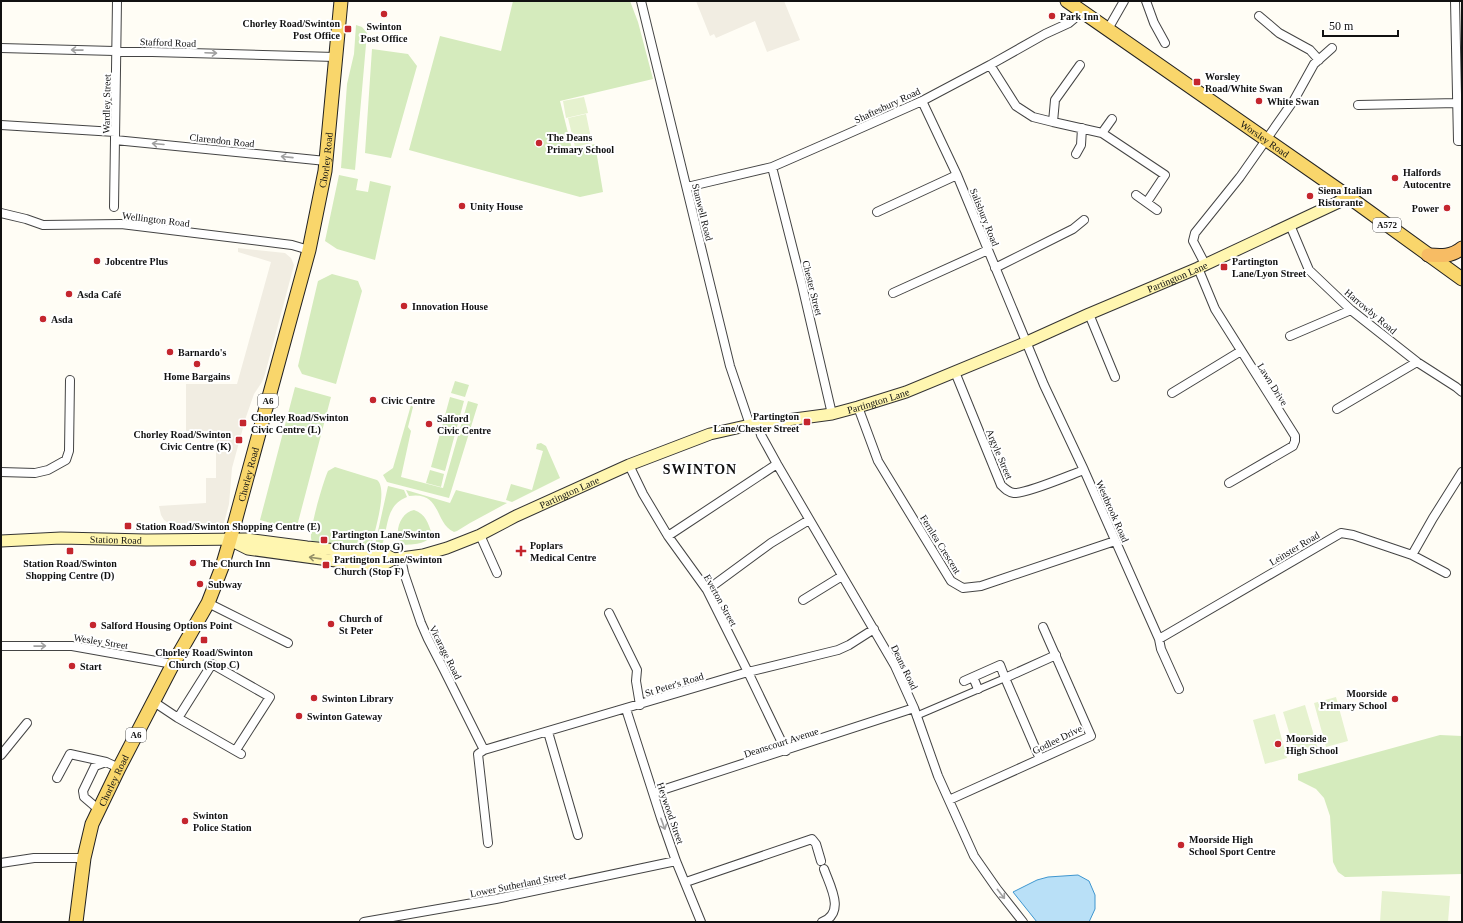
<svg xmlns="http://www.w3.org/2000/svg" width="1463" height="923" font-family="Georgia,serif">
<rect width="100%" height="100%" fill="#fffdf5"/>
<!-- green -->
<path fill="#d5ebbd" d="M 513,1 L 630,1 L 638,22 L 653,79 L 560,101 L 572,149 L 595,144 L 603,192 L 580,197 L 409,150 L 440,36 L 501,51 Z
M 356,25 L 362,27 L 367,33 L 355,170 L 341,168 L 347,84 L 354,54 Z
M 372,49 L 408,54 L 417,66 L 391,158 L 365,153 Z
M 339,175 L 358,179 L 356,190 L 368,192 L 370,181 L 391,186 L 375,260 L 337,249 L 325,241 Z
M 332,274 L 358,281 L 362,291 L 336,384 L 302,374 L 298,366 L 318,281 Z
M 455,381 L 469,385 L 465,397 L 451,393 Z
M 295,387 L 331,397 L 296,530 L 260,520 Z
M 450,397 L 464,401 L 445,471 L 431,467 Z
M 468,401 L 478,404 L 449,498 L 387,482 L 383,475 L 393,468 L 411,405 L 413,407 L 408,427 L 411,431 L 401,477 L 443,488 Z
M 541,443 L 546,446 L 560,478 L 512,502 L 506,500 L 511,484 L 532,490 L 543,451 L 536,449 L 537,444 Z
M 335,467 L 377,480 C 389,489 373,536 370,551 L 314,544 C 311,541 312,542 311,538 C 310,527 323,482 328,471 Z
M 430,470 L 444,474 L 441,487 L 426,483 Z
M 388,486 L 404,490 L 407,497 C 384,506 389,529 381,548 L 374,549 Z
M 406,490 L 450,503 L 456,490 L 507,503 L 470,523 L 457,531 L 454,532 C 434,523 442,491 409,496 Z
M 414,510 C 426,514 428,523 432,534 C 427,545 413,544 403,545 C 392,535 400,512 414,510 Z
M 1440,735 L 1462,736 L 1462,874 L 1345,877 L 1338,872 L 1333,862 L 1330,816 L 1324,798 L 1316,789 L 1298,780 L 1298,774 Z"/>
<!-- pitch -->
<path fill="#e6f2cf" d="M 584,97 L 588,113 L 566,118 L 563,101 Z
M 586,114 L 592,143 L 575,147 L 568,118 Z
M 1336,697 L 1348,741 L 1326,747 L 1314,703 Z
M 1305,705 L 1318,749 L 1296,755 L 1283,712 Z
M 1275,714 L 1287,758 L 1265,764 L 1253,720 Z
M 1382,891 L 1450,896 L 1448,922 L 1380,922 Z"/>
<!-- plaza -->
<path fill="#f1ede2" d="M 696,1 L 784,1 L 800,40 L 767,52 L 755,21 L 716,38 L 714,34 L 710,36 Z
M 238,248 L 285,253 L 291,258 L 294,265 L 265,374 L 262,382 L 254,394 L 246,417 L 232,468 L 229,504 L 224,523 L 222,525 L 217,527 L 176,528 L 164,520 L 161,515 L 159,506 L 206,503 L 206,478 L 216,478 L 216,431 L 186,431 L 186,384 L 237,384 L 271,262 L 238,252 Z"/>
<!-- water -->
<path fill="#b9e0f7" stroke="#3f96cf" d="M 1078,875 L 1089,881 L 1095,895 L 1095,909 L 1089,922 L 1037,922 L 1013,892 L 1037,880 L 1048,877 Z"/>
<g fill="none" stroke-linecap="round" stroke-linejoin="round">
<!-- pedestrian casing -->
<g stroke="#444" stroke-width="8">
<path id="pedestrian" d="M 916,716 L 1005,678"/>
</g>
<!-- minor casing -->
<g stroke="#444" stroke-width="10">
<path id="minor" d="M 641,1 L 730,366 L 750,425
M 1146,1 L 1154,23 L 1165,43
M 1455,1 L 1458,141 L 1462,141
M 1259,16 L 1279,33 L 1310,50 L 1319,60
M 1108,29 L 1124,1
M 1,48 L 335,57
M 990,65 L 1016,106 L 1033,117 L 1053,122 L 1102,133 L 1165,175 L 1147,202
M 922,101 L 957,175 L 1044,385 L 1084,470 L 1159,639 L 1161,649 L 1179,689
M 1358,105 L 1458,103
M 1053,122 L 1055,100 L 1080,65
M 1,125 L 115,132
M 1102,133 L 1112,119
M 115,140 L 326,161
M 1076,154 L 1081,145 L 1082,128
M 772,167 L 802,285 L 832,414
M 687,187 L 772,167 L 843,136 L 922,101 L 990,65 L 1045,34 L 1069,23 L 1082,12
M 1136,195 L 1157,210
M 114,207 L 117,1
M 877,212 L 957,175
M 1,213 L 26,219 L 43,225 L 121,224 L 292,245 L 309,250
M 1290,225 L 1309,270 L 1351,310 L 1417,362 L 1456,387 L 1462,392
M 1205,264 L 1193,241 L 1195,233 L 1240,177 L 1266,140 L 1294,100 L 1314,64 L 1332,48
M 995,268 L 1073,229 L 1084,220
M 1198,268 L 1215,309 L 1295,436 L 1295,441 L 1293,446 L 1229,483
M 893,293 L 988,250
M 1089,314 L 1115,377
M 1290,336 L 1351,310
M 955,372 L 1001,485 C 1005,489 1008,492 1014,493 C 1026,494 1070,475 1084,470
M 1172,393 L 1241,351
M 858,407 L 878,461 L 951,581 L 963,588 L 981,586 L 1115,541
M 1337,409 L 1417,362
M 758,424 L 761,435 L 777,464 L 895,666 L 914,708 L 938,776 L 974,856 L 997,889 L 1023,922
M 629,465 L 643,494 L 668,536 L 707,590 L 748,672 L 786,751
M 1,472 L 35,473 L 48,470 L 66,460 L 69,451 L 70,380
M 480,535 L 497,573
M 668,536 L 777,464
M 1412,555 L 1433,518 L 1462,472
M 401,558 L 404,573 L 421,623 L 428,639 L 444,670 L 484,750
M 707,590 L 771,543 L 809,520
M 803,600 L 842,576
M 208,603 L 288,643
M 609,613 L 637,670 L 636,681 L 640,705
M 1159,639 L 1341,533 L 1353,535 L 1412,555 L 1446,573
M 1,646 L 72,646 L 173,664
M 973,677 L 978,689
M 1005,678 L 1040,759
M 964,681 L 1000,665 L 1005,678 L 1056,655
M 154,702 L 178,718 L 241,754
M 626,709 L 661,818 L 676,861 L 701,922
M 178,718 L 212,664 L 270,697 L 236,750
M 548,732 L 578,835
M 1,755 L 27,723
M 57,778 L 70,754 L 106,762
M 653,793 L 914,708
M 949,800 L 1091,736 L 1043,627
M 98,809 L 84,797 L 83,791 L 95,766 L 106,762 L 119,768
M 488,843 L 478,754 L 484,750 L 748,672 L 838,650 L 849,645 L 874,629
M 1,863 L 34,858 L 84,858
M 686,882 L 812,839 L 816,844 L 821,861
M 364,922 L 496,899 L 676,861
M 822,922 C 846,913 830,886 824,869"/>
</g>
<!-- secondary casing -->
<g stroke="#333" stroke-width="13">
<g id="secondary">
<path id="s1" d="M 230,540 L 248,549 L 358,564 L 376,565 L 386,563 L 394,559 L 423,555 L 447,548 L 480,535 L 516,516 L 629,465 L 710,434 L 750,425 L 832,414 L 858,407 L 906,392 L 1027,342 L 1089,314 L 1198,268 L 1341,201 L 1346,195"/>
<path id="s2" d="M 1,541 L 61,538 L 146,540 L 246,539 L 307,547 L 386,555 L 394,559"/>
</g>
</g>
<!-- primary casing -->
<g stroke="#222" stroke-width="15">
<g id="primary">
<path id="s3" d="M 1067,1 L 1346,195 L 1462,279"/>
<path id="s4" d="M 76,922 L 84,858 L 92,824 L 119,768 L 173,664 L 208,603 L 222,567 L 230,540 L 309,250 L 325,171 L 341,1"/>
</g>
</g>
<!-- trunk casing -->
<g stroke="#222" stroke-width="15">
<path id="trunk" d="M 1428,255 C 1441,256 1451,257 1462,248"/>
</g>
<!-- pedestrian -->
<use href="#pedestrian" stroke="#fff" stroke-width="6"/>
<!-- minor -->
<use href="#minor" stroke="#fff" stroke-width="8"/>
<!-- secondary -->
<use href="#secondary" stroke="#fff6b0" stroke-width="11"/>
<!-- primary -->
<use href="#primary" stroke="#f9d66b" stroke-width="13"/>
<!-- trunk -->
<use href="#trunk" stroke="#f7bc64" stroke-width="13"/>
</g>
<!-- one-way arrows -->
<defs><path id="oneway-shaft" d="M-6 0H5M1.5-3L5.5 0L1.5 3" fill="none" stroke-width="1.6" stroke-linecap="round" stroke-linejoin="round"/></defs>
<g stroke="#a0a0a0">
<use href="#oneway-shaft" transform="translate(77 50) rotate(-179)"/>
<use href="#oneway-shaft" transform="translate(211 53) rotate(2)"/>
<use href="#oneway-shaft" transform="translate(158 144) rotate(-175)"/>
<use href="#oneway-shaft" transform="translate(287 157) rotate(-174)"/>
<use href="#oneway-shaft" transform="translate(40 646) rotate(-1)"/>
<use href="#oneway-shaft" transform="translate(663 824) rotate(70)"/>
<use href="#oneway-shaft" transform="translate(1001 894) rotate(52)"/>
</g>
<use stroke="#948f68" href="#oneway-shaft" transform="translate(315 558) rotate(-172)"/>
<!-- markers -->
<g fill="#c4262e" stroke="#fff" stroke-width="1.5">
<circle cx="384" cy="14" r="4"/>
<circle cx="1052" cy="16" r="4"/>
<rect x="344" y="25" width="8" height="8" rx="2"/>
<rect x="1193" y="78" width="8" height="8" rx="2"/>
<circle cx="1259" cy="101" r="4"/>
<circle cx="539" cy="143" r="4"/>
<circle cx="1395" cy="178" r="4"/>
<circle cx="1310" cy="196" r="4"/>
<circle cx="462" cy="206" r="4"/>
<circle cx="1447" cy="208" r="4"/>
<circle cx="97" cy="261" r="4"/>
<rect x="1220" y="263" width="8" height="8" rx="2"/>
<circle cx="69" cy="294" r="4"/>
<circle cx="404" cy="306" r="4"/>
<circle cx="43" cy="319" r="4"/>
<circle cx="170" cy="352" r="4"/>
<circle cx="197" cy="364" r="4"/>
<circle cx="373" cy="400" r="4"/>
<rect x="803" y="418" width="8" height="8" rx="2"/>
<rect x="239" y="419" width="8" height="8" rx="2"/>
<circle cx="429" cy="424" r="4"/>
<rect x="235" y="436" width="8" height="8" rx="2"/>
<rect x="124" y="522" width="8" height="8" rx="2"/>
<rect x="320" y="536" width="8" height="8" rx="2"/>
<rect x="66" y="547" width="8" height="8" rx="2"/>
<path d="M519 545h4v4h4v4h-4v4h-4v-4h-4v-4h4z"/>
<circle cx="193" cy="563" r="4"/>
<rect x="322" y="561" width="8" height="8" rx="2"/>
<circle cx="200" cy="584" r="4"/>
<circle cx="331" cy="624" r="4"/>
<circle cx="93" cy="625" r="4"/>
<rect x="200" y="636" width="8" height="8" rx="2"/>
<circle cx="72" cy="666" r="4"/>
<circle cx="314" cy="698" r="4"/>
<circle cx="1395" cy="699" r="4"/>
<circle cx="299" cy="716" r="4"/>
<circle cx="1278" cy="744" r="4"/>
<circle cx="185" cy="821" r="4"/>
<circle cx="1181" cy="845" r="4"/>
</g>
<g text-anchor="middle" stroke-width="4" stroke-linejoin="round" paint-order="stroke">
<!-- shield labels -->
<g fill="#fff" stroke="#585858" stroke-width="1">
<rect x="1373" y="218" width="28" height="14" rx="3"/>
<rect x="258" y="394" width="20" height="14" rx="3"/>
<rect x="126" y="728" width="20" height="14" rx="3"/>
</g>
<g font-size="9" font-weight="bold" fill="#111">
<text x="1387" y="228">A572</text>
<text x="268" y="404">A6</text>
<text x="136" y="738">A6</text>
</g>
<!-- poi labels -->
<g font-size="10" font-weight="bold" fill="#111" stroke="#fff" text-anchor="start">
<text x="1060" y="20">Park Inn</text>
<text x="340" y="27" text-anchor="end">Chorley Road/Swinton<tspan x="340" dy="12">Post Office</tspan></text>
<text x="384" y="30" text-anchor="middle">Swinton<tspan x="384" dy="12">Post Office</tspan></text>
<text x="1205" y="80">Worsley<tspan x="1205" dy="12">Road/White Swan</tspan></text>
<text x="1267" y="105">White Swan</text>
<text x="547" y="141">The Deans<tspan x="547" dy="12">Primary School</tspan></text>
<text x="1403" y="176">Halfords<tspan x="1403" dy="12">Autocentre</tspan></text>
<text x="1318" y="194">Siena Italian<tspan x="1318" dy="12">Ristorante</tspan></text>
<text x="470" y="210">Unity House</text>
<text x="1439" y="212" text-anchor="end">Power</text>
<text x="105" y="265">Jobcentre Plus</text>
<text x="1232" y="265">Partington<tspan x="1232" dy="12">Lane/Lyon Street</tspan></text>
<text x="77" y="298">Asda Café</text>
<text x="412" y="310">Innovation House</text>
<text x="51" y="323">Asda</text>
<text x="178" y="356">Barnardo's</text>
<text x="197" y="380" text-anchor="middle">Home Bargains</text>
<text x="381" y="404">Civic Centre</text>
<text x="799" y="420" text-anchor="end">Partington<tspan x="799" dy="12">Lane/Chester Street</tspan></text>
<text x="251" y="421">Chorley Road/Swinton<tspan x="251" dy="12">Civic Centre (L)</tspan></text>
<text x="437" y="422">Salford<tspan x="437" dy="12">Civic Centre</tspan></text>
<text x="231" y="438" text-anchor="end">Chorley Road/Swinton<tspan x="231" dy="12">Civic Centre (K)</tspan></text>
<text x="136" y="530">Station Road/Swinton Shopping Centre (E)</text>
<text x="332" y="538">Partington Lane/Swinton<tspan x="332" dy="12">Church (Stop G)</tspan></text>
<text x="530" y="549">Poplars<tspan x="530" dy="12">Medical Centre</tspan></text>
<text x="334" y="563">Partington Lane/Swinton<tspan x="334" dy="12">Church (Stop F)</tspan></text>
<text x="70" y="567" text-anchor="middle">Station Road/Swinton<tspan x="70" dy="12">Shopping Centre (D)</tspan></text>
<text x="201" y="567">The Church Inn</text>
<text x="208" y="588">Subway</text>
<text x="339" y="622">Church of<tspan x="339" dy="12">St Peter</tspan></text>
<text x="101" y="629">Salford Housing Options Point</text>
<text x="204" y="656" text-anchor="middle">Chorley Road/Swinton<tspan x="204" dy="12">Church (Stop C)</tspan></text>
<text x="80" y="670">Start</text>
<text x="1387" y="697" text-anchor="end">Moorside<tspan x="1387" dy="12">Primary School</tspan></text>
<text x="322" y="702">Swinton Library</text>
<text x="307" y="720">Swinton Gateway</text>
<text x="1286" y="742">Moorside<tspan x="1286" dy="12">High School</tspan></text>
<text x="193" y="819">Swinton<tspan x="193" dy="12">Police Station</tspan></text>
<text x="1189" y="843">Moorside High<tspan x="1189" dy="12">School Sport Centre</tspan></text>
</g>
<!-- street labels -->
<g font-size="10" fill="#111" stroke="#fff">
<text transform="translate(168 42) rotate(2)" y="4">Stafford Road</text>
<text transform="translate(106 104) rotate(-89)" y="4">Wardley Street</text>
<text transform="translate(887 105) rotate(-25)" y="4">Shaftesbury Road</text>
<text dy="4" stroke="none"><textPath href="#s3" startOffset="241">Worsley Road</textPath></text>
<text transform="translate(222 140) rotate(6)" y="4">Clarendon Road</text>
<text dy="4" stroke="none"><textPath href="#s4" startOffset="808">Chorley Road</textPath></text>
<text transform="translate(703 212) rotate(76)" y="4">Stanwell Road</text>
<text transform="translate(985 217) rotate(68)" y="4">Salisbury Road</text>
<text transform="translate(156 219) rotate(7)" y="4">Wellington Road</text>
<text dy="4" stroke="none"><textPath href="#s1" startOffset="1005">Partington Lane</textPath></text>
<text transform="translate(813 288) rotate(76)" y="4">Chester Street</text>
<text transform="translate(1371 311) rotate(40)" y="4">Harrowby Road</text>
<text transform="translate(1273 384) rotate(58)" y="4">Lawn Drive</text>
<text dy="4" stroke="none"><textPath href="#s1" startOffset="681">Partington Lane</textPath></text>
<text transform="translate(1000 454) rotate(67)" y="4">Argyle Street</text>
<text dy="4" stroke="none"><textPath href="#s4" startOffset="484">Chorley Road</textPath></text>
<text dy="4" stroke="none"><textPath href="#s1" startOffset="357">Partington Lane</textPath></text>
<text transform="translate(1113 511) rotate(66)" y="4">Westbrook Road</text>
<text dy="4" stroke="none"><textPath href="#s2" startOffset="115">Station Road</textPath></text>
<text transform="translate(941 544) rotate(58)" y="4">Fernlea Crescent</text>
<text transform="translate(1294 548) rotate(-31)" y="4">Leinster Road</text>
<text transform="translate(721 600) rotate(61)" y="4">Everton Street</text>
<text transform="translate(101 641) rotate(9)" y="4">Wesley Street</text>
<text transform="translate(446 652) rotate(63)" y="4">Vicarage Road</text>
<text transform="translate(905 667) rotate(64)" y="4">Deans Road</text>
<text transform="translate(674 684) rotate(-17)" y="4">St Peter's Road</text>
<text transform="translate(1057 739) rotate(-26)" y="4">Godlee Drive</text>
<text transform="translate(781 742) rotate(-18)" y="4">Deanscourt Avenue</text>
<text dy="4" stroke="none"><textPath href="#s4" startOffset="148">Chorley Road</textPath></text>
<text transform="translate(671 813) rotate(71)" y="4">Heywood Street</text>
<text transform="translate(518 884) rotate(-11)" y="4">Lower Sutherland Street</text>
</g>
<!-- district labels -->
<g font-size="14" font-weight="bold" letter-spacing="1" fill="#111" stroke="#fff">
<text x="700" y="474">SWINTON</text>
</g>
</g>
<!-- border -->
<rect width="1463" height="923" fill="none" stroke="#111111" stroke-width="4"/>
<!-- scale -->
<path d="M1323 30v6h75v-6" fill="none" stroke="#111111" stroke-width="2"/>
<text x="1329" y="30" font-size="12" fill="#111111" stroke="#ffffff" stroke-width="3" paint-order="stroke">50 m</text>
</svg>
